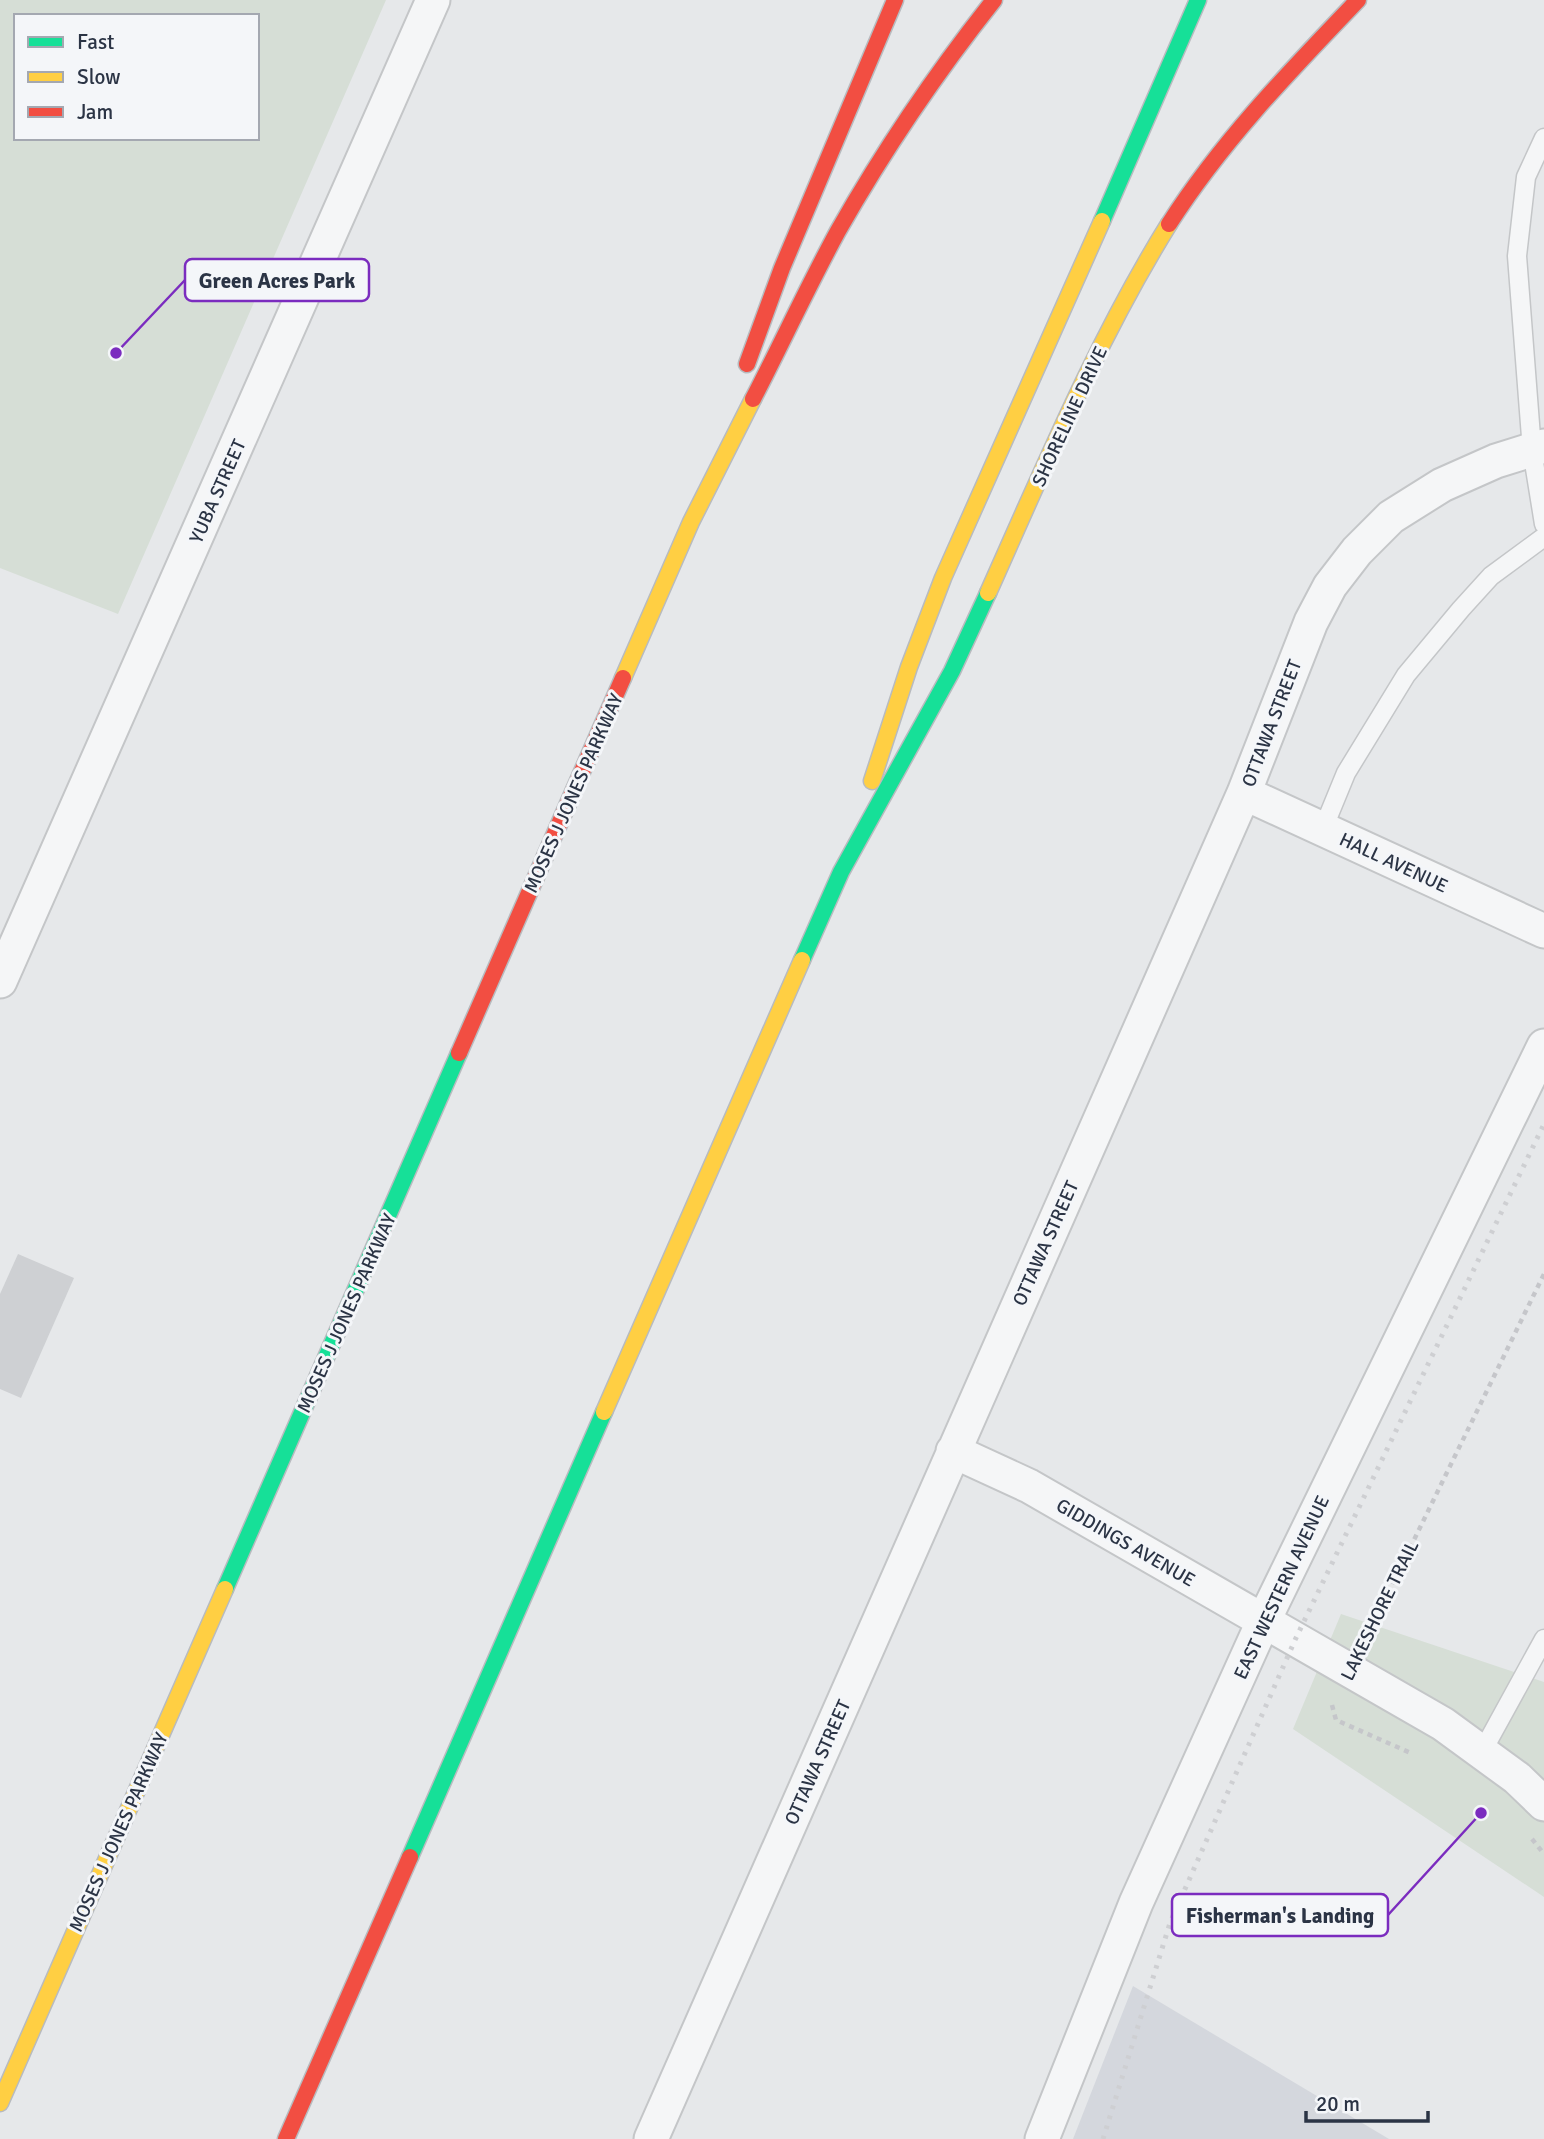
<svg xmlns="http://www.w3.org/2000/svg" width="1544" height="2139" font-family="Signika,sans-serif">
<rect width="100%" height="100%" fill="#e6e8ea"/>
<!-- built -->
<path fill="#d4d7dd" d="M 1133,1986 L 1389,2139 L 1073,2139 Z"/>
<!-- green -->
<path fill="#d6ded6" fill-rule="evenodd" d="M 0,0 L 386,0 L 118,614 L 0,568 ZM 16,16 L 257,16 L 257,138 L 16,138 Z
M 1341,1614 L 1544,1682 L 1544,1897 L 1293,1729 Z"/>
<!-- building -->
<path fill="#ced0d3" d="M 18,1254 L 74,1278 L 21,1398 L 0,1389 L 0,1294 Z"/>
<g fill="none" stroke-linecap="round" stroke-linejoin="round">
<!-- lane casing -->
<g stroke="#c4c6c8" stroke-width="21">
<path id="lane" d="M 1544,138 L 1526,177 L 1517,256 L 1532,450 L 1544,524
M 1323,829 L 1346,773 L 1406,675 L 1461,609 L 1491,576 L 1544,537
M 1482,1752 L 1544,1639"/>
</g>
<!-- street casing -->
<g stroke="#c4c6c8" stroke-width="37">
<path id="street" d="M 1244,793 L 1544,931
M 0,981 L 433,0
M 953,1451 L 1029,1486 L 1443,1724 L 1517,1778 L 1544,1804
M 651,2139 L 1244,793 L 1311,622 L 1330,586 L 1357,551 L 1391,517 L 1442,485 L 1496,461 L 1544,446
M 1042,2139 L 1136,1903 L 1263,1622 L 1544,1046"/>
</g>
<!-- fast casing -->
<g stroke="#b8bbbf" stroke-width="19">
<path id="fast" d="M 1102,221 L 1198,0
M 802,960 L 841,872 L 952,671 L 988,593
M 225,1589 L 459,1053
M 410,1857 L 604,1412"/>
</g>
<!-- slow casing -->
<g stroke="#b8bbbf" stroke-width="19">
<path id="slow" d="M 988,593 C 1044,468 1097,340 1169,224
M 623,678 L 691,522 L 753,399
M 872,781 L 909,667 L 943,578 L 1102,221
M 604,1412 L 802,960
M 0,2103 L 225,1589"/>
</g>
<!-- jam casing -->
<g stroke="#b8bbbf" stroke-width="19">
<path id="jam" d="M 1169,224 C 1222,141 1290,71 1358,0
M 747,364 L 782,268 L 895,0
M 753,399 C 782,343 808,286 838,231 C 884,150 936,73 994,0
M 459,1053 L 623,678
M 286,2139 L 410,1857"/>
</g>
<!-- path -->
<path stroke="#c5c6ca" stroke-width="4.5" stroke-dasharray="5 5" stroke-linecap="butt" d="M 1366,1638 L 1544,1274
M 1332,1705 L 1336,1720 L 1413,1754
M 1532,1839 L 1544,1854"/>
<!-- lane -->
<use href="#lane" stroke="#f5f6f7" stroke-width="18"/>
<!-- street -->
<use href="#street" stroke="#f5f6f7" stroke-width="33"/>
<!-- fast -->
<use href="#fast" stroke="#16e098" stroke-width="16"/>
<!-- slow -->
<use href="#slow" stroke="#ffcf43" stroke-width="16"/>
<!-- jam -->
<use href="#jam" stroke="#f24e42" stroke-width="16"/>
<!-- rail -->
<path stroke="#cecfd2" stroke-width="5" stroke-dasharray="3.5 7" stroke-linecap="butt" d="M 1103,2139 L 1170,1923 L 1295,1640 L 1544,1124"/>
</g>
<g text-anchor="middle" stroke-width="6" stroke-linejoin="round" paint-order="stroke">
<!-- street labels -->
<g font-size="19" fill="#2b3445" stroke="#f4f6f9">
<text transform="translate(1069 416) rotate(-65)" y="7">SHORELINE DRIVE</text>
<text transform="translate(217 491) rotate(-66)" y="7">YUBA STREET</text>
<text transform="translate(1271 723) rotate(-69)" y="7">OTTAWA STREET</text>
<text transform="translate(573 793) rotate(-66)" y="7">MOSES J JONES PARKWAY</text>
<text transform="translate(1394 862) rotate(25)" y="7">HALL AVENUE</text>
<text transform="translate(1045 1243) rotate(-66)" y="7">OTTAWA STREET</text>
<text transform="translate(346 1313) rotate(-66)" y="7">MOSES J JONES PARKWAY</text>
<text transform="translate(1126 1542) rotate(30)" y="7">GIDDINGS AVENUE</text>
<text transform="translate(1281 1587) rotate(-65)" y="7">EAST WESTERN AVENUE</text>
<text transform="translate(1379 1610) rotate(-64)" y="7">LAKESHORE TRAIL</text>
<text transform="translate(817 1762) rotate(-66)" y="7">OTTAWA STREET</text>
<text transform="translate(118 1832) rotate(-66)" y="7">MOSES J JONES PARKWAY</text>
</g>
</g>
<!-- callouts -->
<path fill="none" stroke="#7b2cbf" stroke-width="2.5" d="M116 353L185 280M1481 1813L1388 1915"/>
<g fill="#7b2cbf" stroke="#f4f6f9" stroke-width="2.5">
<circle cx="116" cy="353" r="7"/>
<circle cx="1481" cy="1813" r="7"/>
</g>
<g fill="#f4f6f9" stroke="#7b2cbf" stroke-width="2.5">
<rect x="185" y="259" width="184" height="42" rx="7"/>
<rect x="1172" y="1894" width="216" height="42" rx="7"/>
</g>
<g font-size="21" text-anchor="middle" font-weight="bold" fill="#2b3445">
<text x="277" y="288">Green Acres Park</text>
<text x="1280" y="1923">Fisherman's Landing</text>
</g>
<!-- legend -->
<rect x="14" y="14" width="245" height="126" fill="#f4f6f9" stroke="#a4a8b1" stroke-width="2"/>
<rect x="28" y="37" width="35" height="10" fill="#16e098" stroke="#a4a8b1" stroke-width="2"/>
<text x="77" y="49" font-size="21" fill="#2b3445">Fast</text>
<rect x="28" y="72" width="35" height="10" fill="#ffcf43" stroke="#a4a8b1" stroke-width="2"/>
<text x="77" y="84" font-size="21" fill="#2b3445">Slow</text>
<rect x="28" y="107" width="35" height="10" fill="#f24e42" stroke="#a4a8b1" stroke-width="2"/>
<text x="77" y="119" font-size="21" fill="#2b3445">Jam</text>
<!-- scale -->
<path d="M1306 2111v10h122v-10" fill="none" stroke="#2b3445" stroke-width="3.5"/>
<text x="1316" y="2111" font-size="21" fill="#2b3445" stroke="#f4f6f9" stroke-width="5" paint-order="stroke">20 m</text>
</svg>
